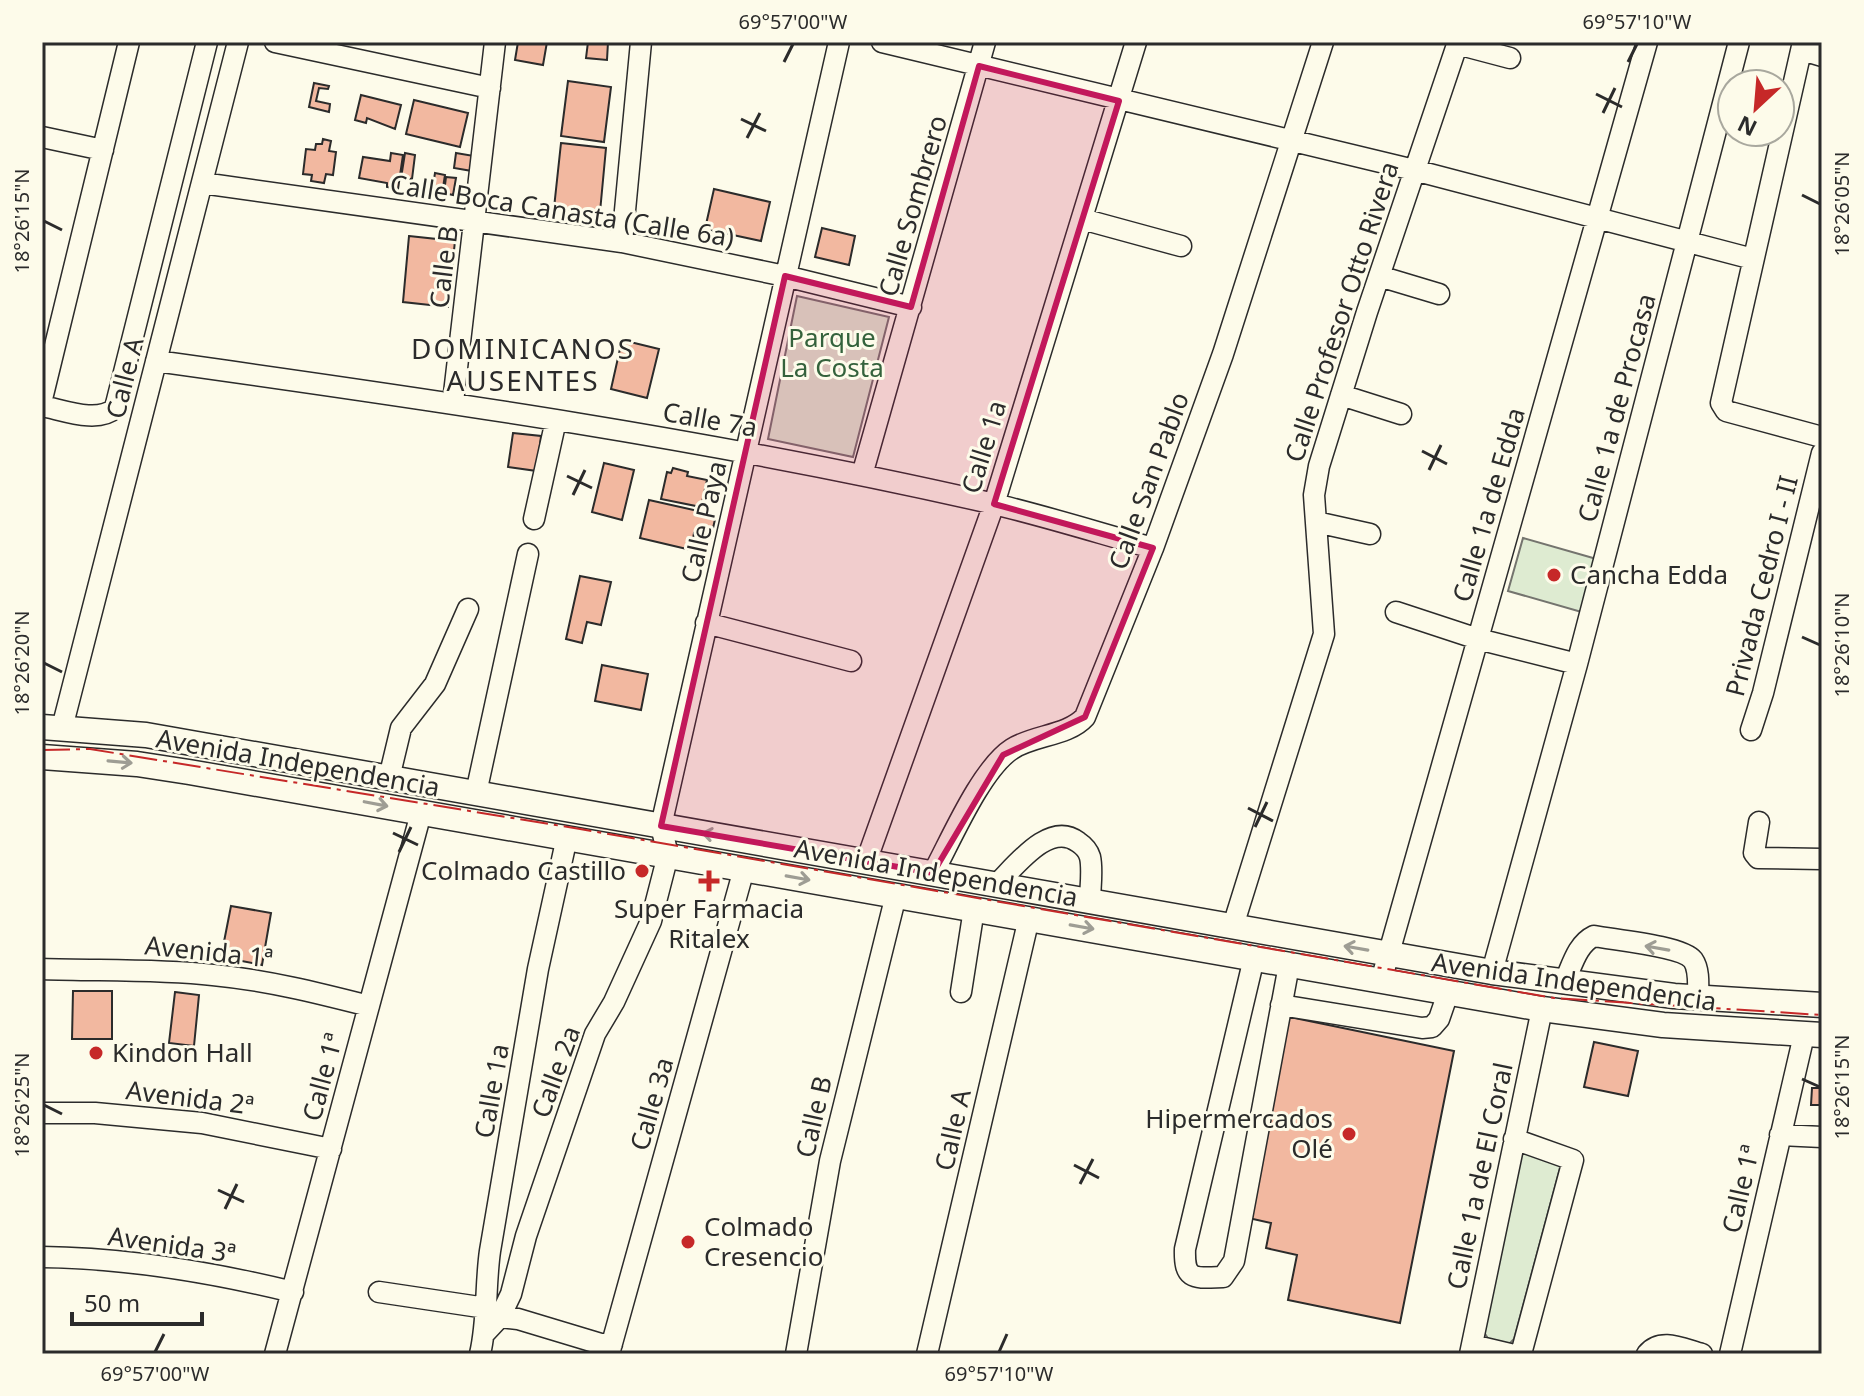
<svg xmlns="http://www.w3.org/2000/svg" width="1864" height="1396" font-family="'Noto Sans',sans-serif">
<rect width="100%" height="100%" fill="#fdfbea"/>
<!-- green -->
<path fill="#deebd1" stroke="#74746e" stroke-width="2" d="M 797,296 L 889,317 L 853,457 L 768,439 Z
M 1523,538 L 1600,560 L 1585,613 L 1508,591 Z
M 1520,1152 L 1559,1161 L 1560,1168 L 1514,1339 L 1508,1345 L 1490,1342 L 1484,1332 Z"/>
<!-- building -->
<path fill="#f2b8a0" stroke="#2b2b2b" stroke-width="2" d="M 518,42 L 547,42 L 543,65 L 515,60 Z
M 588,42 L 608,42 L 607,60 L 586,58 Z
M 568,81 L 611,87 L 604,142 L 561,136 Z
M 314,83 L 329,86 L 328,89 L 319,88 L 316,101 L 330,104 L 329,112 L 309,107 Z
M 361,95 L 401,105 L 395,129 L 367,118 L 366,123 L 355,120 Z
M 414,100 L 468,113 L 460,147 L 406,134 Z
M 323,139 L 331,141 L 329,151 L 336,152 L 333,175 L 326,174 L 324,183 L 311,181 L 312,175 L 303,174 L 306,149 L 315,150 L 316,144 L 322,144 Z
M 561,143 L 606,148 L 600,212 L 554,208 Z
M 391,153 L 403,155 L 398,189 L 387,187 L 387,183 L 359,178 L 363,157 L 390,161 Z
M 405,153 L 415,155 L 412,179 L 401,178 Z
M 456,153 L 474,156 L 472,171 L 454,168 Z
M 435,173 L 445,175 L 442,194 L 432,192 Z
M 446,177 L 456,178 L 453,195 L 444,193 Z
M 714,189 L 770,202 L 761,241 L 705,229 Z
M 822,228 L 855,236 L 849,265 L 815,257 Z
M 409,236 L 455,241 L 448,307 L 403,302 Z
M 622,340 L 659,349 L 647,398 L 611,389 Z
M 513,433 L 541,436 L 537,471 L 508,467 Z
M 604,463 L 634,470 L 622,520 L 592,512 Z
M 673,468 L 688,472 L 687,476 L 707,480 L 701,507 L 661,499 L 667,472 L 671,473 Z
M 649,500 L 716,515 L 711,537 L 694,533 L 691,550 L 640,538 Z
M 580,576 L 611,582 L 601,625 L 587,622 L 582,643 L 566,639 Z
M 602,665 L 648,674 L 641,710 L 595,701 Z
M 231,906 L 271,913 L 262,965 L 221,957 Z
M 73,991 L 112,991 L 112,1039 L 72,1039 Z
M 175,992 L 199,995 L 194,1046 L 169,1043 Z
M 1285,1016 L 1454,1051 L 1400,1323 L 1288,1300 L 1297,1255 L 1266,1248 L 1271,1223 L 1244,1217 Z
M 1594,1042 L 1638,1051 L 1628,1096 L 1584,1087 Z
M 1812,1088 L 1822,1088 L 1822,1105 L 1811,1105 Z"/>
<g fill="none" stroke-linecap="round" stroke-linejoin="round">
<!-- minor casing -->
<g stroke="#2b2b2b" stroke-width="23">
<path id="minor" d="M 275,42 L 490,88
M 882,42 L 1414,170 L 1753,259
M 1803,42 L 1721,403 L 1726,411 L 1822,437
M 1457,44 L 1510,58
M 1802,50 L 1822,56
M 42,137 L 103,150
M 202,183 L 622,242 L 785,276 L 911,307
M 1082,219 L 1181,246
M 622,242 L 641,42
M 1379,276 L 1439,294
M 156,361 C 436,400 715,440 990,503 C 1045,516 1099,533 1153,548
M 1341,395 L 1401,414
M 42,399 L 129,42
M 453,402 L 495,42
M 42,406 C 63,410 98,424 115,408 L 207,42
M 862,475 L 985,42
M 534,519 L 556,420
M 1316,522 L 1370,534
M 1396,612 L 1478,639 L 1577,664
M 706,623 L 851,661
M 62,728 L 238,42
M 1751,730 L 1763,693 L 1822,453
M 389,778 L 401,728 L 435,684 L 468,609
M 476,793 L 528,554
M 1759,822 L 1754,853 L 1758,858 L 1822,859
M 866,862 L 994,504 L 1136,42
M 933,873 C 951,840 981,769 1012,749 C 1033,735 1068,736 1085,717 L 1153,548 L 1223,354 L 1323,42
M 996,885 C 1015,867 1049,820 1078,842 C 1084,846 1088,850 1090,857 C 1093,870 1090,888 1090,902
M 1233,926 L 1324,634 L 1314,495 L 1319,466 L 1367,312 L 1458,42
M 1254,958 L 1185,1249 C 1184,1281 1194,1278 1223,1277 L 1234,1261 L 1289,965
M 42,969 C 99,971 156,969 213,975 C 266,980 318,993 369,1006
M 1492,972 L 1577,664 L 1739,42
M 1381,981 L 1647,42
M 1564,983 C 1572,966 1577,944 1594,936 C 1614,940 1682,946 1693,960 C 1700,970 1698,987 1698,998
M 961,992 L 974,909
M 1281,1005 L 1422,1028 L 1432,1027 L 1439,1019 L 1448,993
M 42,1113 L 95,1113 L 202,1123 L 331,1149
M 1780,1135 L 1822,1137
M 1514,1139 L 1573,1160 L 1521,1354
M 42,1257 C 126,1258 211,1272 293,1292
M 379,1292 L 486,1308
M 500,1317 L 518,1319 L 601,1344 L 612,1344
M 485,1333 L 500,1317 L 511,1294 L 526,1236 L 595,1034 L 614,1002 L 651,921 L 668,855 L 661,826 L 839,42
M 1472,1345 L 1510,1354
M 275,1354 L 421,813
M 480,1354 C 488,1320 485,1286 490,1251 L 538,969 L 567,837
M 609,1354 L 744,869
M 796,1354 L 830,1161 L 896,895
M 927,1354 L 1029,918
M 1470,1354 L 1542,1009
M 1647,1354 C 1661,1337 1683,1349 1702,1354
M 1730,1354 L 1804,1035"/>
</g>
<!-- major casing -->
<g stroke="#2b2b2b" stroke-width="27">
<path id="major" d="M 42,727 L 146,735 L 1492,972 L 1674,996 L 1822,1005
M 42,757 L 137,764 L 189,772 L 1542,1009 L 1663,1025 L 1822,1035"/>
</g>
<!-- minor -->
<use href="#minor" stroke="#fdfbea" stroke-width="20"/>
<!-- major -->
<use href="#major" stroke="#fdfbea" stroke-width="24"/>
<!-- power -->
<path stroke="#c62828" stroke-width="2" stroke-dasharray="28 6 4 6" stroke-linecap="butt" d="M 42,750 L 90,749 L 580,829 L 1554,998 L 1822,1015"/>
</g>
<!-- one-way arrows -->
<defs><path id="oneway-shaft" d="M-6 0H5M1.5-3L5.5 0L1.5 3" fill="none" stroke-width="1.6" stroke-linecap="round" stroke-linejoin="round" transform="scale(2)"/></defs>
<g stroke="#9e9d94">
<use href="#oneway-shaft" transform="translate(120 762) rotate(5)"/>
<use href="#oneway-shaft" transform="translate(376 804) rotate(11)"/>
<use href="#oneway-shaft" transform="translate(714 835) rotate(-170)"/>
<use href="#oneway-shaft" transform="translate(798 878) rotate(10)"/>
<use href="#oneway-shaft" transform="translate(1082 927) rotate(10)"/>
<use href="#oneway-shaft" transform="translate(1356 948) rotate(-170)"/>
<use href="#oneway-shaft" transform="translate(1657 948) rotate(-170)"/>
</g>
<!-- marked area -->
<path fill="#c2185b" fill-opacity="0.2" stroke="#c2185b" stroke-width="6" stroke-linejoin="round" d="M 979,66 L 1119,101 L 994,504 L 1153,548 L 1085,717 L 1003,755 L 933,873 L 661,826 L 785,276 L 911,307 Z"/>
<!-- ticks -->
<path fill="none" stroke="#2b2b2b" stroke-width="3" d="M 784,62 L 793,44M 1628,62 L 1637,44M 1596,94 L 1622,107M 1603,113 L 1615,88M 741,119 L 766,131M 747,138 L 760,113M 1802,195 L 1820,204M 44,221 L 62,230M 1422,451 L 1447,464M 1429,470 L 1441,445M 567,476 L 592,488M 573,495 L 585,470M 1802,637 L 1820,645M 44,663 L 62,672M 1248,808 L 1273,821M 1255,827 L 1267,802M 393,833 L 418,845M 399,852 L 411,827M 1802,1079 L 1820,1087M 44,1105 L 62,1114M 1074,1165 L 1099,1178M 1080,1184 L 1093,1159M 218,1190 L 244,1202M 225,1209 L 237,1184M 155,1352 L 164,1334M 999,1352 L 1007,1334"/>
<!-- markers -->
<g fill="#c62828" stroke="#fdfbea" stroke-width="3">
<circle cx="1554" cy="575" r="8"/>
<circle cx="642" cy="871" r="8"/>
<path d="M705 869h8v8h8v8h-8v8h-8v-8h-8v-8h8z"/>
<circle cx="96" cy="1053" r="8"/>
<circle cx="1349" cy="1134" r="8"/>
<circle cx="688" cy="1242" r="8"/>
</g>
<g text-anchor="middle" stroke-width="6" stroke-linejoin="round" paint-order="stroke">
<!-- street labels -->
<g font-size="26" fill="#2b2b2b" stroke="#fdfbea">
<text transform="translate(913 206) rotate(-74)" y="9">Calle Sombrero</text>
<text transform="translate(562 211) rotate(9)" y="9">Calle Boca Canasta (Calle 6a)</text>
<text transform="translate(444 267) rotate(-83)" y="9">Calle B</text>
<text transform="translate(1342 312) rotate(-72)" y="9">Calle Profesor Otto Rivera</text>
<text transform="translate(125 378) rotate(-76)" y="9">Calle A</text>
<text transform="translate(1617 408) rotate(-75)" y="9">Calle 1a de Procasa</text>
<text transform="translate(710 420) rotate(10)" y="9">Calle 7a</text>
<text transform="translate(984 447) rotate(-73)" y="9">Calle 1a</text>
<text transform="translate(1149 481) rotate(-70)" y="9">Calle San Pablo</text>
<text transform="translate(1489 505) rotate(-74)" y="9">Calle 1a de Edda</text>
<text transform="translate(704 522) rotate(-77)" y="9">Calle Paya</text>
<text transform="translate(1762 586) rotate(-76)" y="9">Privada Cedro I - II</text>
<text transform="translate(298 763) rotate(10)" y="9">Avenida Independencia</text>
<text transform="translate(936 873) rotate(10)" y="9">Avenida Independencia</text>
<text transform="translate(209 952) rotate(6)" y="9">Avenida 1ª</text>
<text transform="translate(1574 982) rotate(8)" y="9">Avenida Independencia</text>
<text transform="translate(556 1072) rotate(-70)" y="9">Calle 2a</text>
<text transform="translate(323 1077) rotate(-75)" y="9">Calle 1ª</text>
<text transform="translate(492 1091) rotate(-80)" y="9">Calle 1a</text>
<text transform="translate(190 1098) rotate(7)" y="9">Avenida 2ª</text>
<text transform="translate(652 1104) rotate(-74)" y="9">Calle 3a</text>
<text transform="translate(814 1117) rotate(-77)" y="9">Calle B</text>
<text transform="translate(953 1130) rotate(-77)" y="9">Calle A</text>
<text transform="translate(1480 1176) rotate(-78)" y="9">Calle 1a de El Coral</text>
<text transform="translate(1741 1189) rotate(-77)" y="9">Calle 1ª</text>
<text transform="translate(172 1245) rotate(8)" y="9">Avenida 3ª</text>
</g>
<!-- park labels -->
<g font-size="26" fill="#34623c" stroke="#fdfbea">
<text x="832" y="347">Parque<tspan x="832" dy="30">La Costa</tspan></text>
</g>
<!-- poi labels -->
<g font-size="26" fill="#2b2b2b" stroke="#fdfbea" text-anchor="start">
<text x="1570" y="584">Cancha Edda</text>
<text x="626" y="880" text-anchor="end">Colmado Castillo</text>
<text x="709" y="918" text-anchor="middle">Super Farmacia<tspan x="709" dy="30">Ritalex</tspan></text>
<text x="112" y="1062">Kindon Hall</text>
<text x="1333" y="1128" text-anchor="end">Hipermercados<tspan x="1333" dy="30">Olé</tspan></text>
<text x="704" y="1236">Colmado<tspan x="704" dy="30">Cresencio</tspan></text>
</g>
<!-- neighbourhood labels -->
<g font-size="28" letter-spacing="2" fill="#2b2b2b" stroke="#fdfbea">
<text x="523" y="359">DOMINICANOS<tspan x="523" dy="32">AUSENTES</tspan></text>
</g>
</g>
<!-- border -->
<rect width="1864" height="1396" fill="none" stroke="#fdfbea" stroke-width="88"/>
<!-- north arrow -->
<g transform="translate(1756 108) rotate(206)"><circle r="38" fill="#fdfbea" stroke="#a9a89e" stroke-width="2"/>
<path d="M0-6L14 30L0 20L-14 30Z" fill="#c62828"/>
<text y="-12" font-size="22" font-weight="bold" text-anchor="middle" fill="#2b2b2b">N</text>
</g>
<!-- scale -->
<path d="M72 1312v12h130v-12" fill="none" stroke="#2b2b2b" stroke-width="4"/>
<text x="84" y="1312" font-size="24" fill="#2b2b2b" stroke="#fdfbea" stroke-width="6" paint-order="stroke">50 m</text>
<rect x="44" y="44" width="1776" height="1308" fill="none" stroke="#2b2b2b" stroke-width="3"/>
<g font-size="20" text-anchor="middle" fill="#2b2b2b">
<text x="793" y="29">69°57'00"W</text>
<text x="1637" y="29">69°57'10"W</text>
<text transform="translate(1842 204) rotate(-90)" y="7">18°26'05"N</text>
<text transform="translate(22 221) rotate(-90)" y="7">18°26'15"N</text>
<text transform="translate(1842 645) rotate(-90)" y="7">18°26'10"N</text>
<text transform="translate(22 663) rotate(-90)" y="7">18°26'20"N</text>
<text transform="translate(1842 1087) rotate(-90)" y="7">18°26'15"N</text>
<text transform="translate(22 1105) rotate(-90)" y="7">18°26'25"N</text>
<text x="155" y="1381">69°57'00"W</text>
<text x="999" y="1381">69°57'10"W</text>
</g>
</svg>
